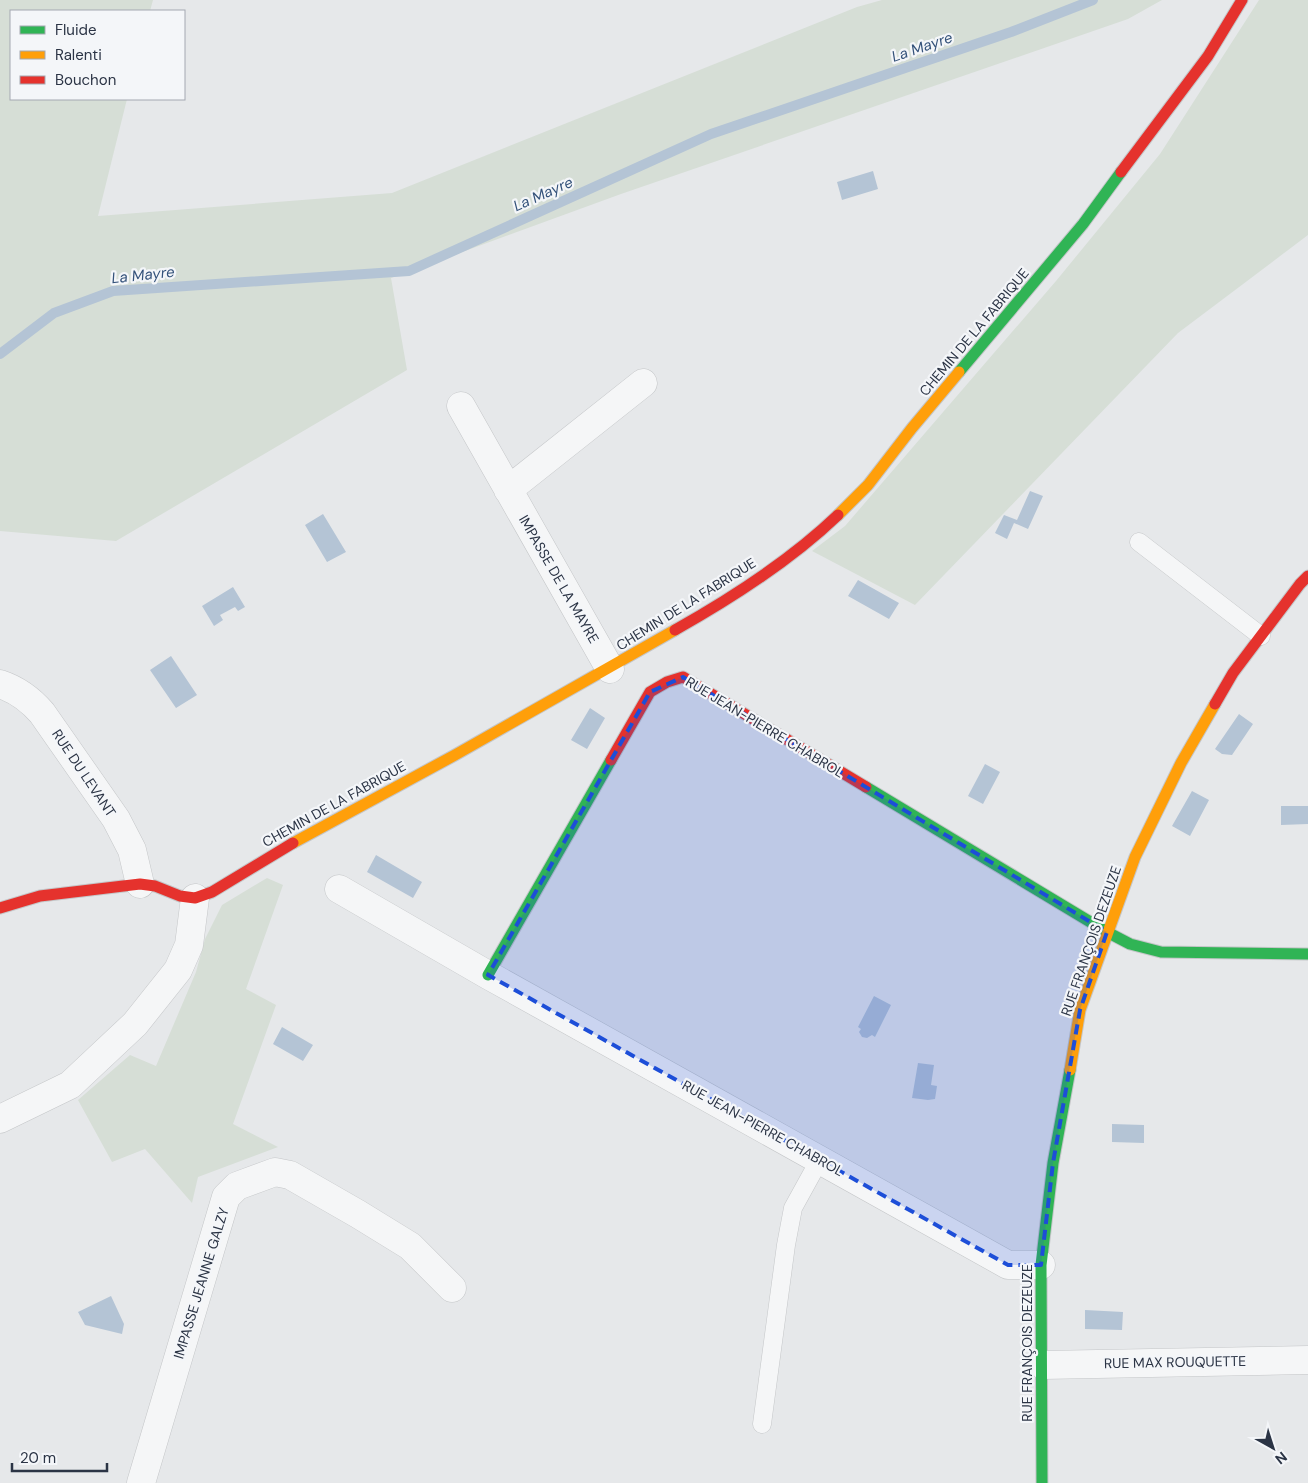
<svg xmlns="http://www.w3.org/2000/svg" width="1308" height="1483" font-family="'DM Sans',sans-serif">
<rect width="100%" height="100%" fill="#e6e8ea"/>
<!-- grass -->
<path fill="#d6ded6" d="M 0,0 L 153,0 L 150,11 L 11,11 L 11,99 L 127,99 L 98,216 L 392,193 L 857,7 L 882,0 L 1162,0 L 1128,19 L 621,194 L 391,278 L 407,370 L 116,541 L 0,531 Z
M 1259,0 L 1308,0 L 1308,235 L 1178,333 L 915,605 L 812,551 L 845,526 L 1056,281 L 1160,154 Z
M 267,878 L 283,885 L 246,989 L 276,1005 L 233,1124 L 278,1147 L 198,1177 L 192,1203 L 145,1149 L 112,1162 L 78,1100 L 130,1055 L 156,1066 L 196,972 L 205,939 L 222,905 Z"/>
<!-- water -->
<path fill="#b4c4d5" d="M 873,171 L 878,189 L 842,200 L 837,182 Z
M 1030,491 L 1043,496 L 1028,529 L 1014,523 L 1007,539 L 995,533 L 1004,515 L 1017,520 Z
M 323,514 L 346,552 L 327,562 L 305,525 Z
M 858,580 L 899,603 L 889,619 L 848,596 Z
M 233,587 L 245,607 L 238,611 L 235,607 L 220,615 L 223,620 L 214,626 L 202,606 Z
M 171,656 L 197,695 L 176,708 L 150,670 Z
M 590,708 L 605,718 L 587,749 L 571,740 Z
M 1239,714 L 1253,724 L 1232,755 L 1222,754 L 1215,749 Z
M 985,764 L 1000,772 L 983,804 L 968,796 Z
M 1192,791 L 1209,800 L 1190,836 L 1172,826 Z
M 1281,806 L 1308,806 L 1308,824 L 1281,825 Z
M 376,855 L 422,882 L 413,898 L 367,872 Z
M 874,996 L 891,1005 L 875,1037 L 872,1035 L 867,1038 L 862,1037 L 859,1032 L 861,1029 L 858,1027 Z
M 282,1027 L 313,1045 L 303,1061 L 273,1044 Z
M 918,1063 L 934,1065 L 931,1085 L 937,1086 L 935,1099 L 928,1100 L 912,1098 Z
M 1112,1124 L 1144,1125 L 1144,1143 L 1112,1142 Z
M 111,1296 L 124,1324 L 122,1334 L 85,1325 L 78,1312 Z
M 1085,1310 L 1123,1312 L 1122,1330 L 1085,1329 Z"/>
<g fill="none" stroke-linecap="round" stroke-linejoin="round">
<!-- stream -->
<path stroke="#b4c4d5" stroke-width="10" d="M 0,354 L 54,313 L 113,291 L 409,271 L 711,134 L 1011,32 L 1093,0"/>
<!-- lane casing -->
<g stroke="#c4c6c8" stroke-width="19">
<path id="lane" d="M 1139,542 L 1261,636
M 762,1424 L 786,1245 L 793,1208 L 820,1159"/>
</g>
<!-- street casing -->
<g stroke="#c4c6c8" stroke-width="29">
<path id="street" d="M 461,406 L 610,669
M 508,490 L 643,383
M 0,684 C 18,690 30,699 42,713 L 116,819 L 132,850 L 140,884
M 339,889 L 488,975 L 1008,1265 L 1041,1265
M 0,1119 L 70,1085 L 135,1024 L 178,970 L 189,945 L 195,898
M 1043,1365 L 1308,1360
M 141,1483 L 226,1197 L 237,1186 L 275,1172 L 290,1175 L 358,1214 L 410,1246 L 452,1288"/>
</g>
<!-- fast casing -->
<g stroke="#c4c6c8" stroke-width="13">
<path id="fast" d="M 959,372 L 1083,224 L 1121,172
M 866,787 L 1107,932 L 1130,944 L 1161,952 L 1308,954
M 488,975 L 611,760
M 1042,1483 L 1041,1265 L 1053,1163 L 1070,1070"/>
</g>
<!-- slow casing -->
<g stroke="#c4c6c8" stroke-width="13">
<path id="slow" d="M 838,515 L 868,485 L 912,428 L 959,372
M 293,843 L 455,755 L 675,630
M 1070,1070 L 1080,1010 L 1135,857 L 1181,763 L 1215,704"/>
</g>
<!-- jam casing -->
<g stroke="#c4c6c8" stroke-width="13">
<path id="jam" d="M 1121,172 L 1208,56 L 1242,0
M 675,630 C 732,598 790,561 838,515
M 1215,704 L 1233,673 L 1300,584 L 1308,576
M 611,760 L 650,692 L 667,682 L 683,677 L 866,787
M 0,908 L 40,896 L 140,884 L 155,886 L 180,896 L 195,898 L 212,892 L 293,843"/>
</g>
<!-- lane -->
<use href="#lane" stroke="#f5f6f7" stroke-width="18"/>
<!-- street -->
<use href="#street" stroke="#f5f6f7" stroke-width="28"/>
<!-- fast -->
<use href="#fast" stroke="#30b455" stroke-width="11"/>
<!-- slow -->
<use href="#slow" stroke="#ff9f0a" stroke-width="11"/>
<!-- jam -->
<use href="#jam" stroke="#e5322d" stroke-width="11"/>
</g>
<!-- marked area -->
<path fill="#1d4ed8" fill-opacity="0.2" stroke="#1d4ed8" stroke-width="4" stroke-dasharray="10 6" stroke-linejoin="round" d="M 683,677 L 1107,932 L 1080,1010 L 1053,1163 L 1041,1265 L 1008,1265 L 488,975 L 650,692 Z"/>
<g text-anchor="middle" stroke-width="4.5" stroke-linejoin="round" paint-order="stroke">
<!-- street labels -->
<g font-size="14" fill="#2b3445" stroke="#f4f6f9">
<text transform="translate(974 332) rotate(-50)" y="5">CHEMIN DE LA FABRIQUE</text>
<text transform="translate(559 579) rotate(60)" y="5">IMPASSE DE LA MAYRE</text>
<text transform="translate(686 604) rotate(-32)" y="5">CHEMIN DE LA FABRIQUE</text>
<text transform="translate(765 727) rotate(31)" y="5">RUE JEAN-PIERRE CHABROL</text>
<text transform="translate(84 773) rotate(56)" y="5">RUE DU LEVANT</text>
<text transform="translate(334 804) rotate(-29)" y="5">CHEMIN DE LA FABRIQUE</text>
<text transform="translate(1091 941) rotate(-71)" y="5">RUE FRANÇOIS DEZEUZE</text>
<text transform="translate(763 1128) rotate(29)" y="5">RUE JEAN-PIERRE CHABROL</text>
<text transform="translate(201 1283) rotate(-73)" y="5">IMPASSE JEANNE GALZY</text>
<text transform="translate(1027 1343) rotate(-90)" y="5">RUE FRANÇOIS DEZEUZE</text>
<text transform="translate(1175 1362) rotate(-1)" y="5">RUE MAX ROUQUETTE</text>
</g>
<!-- water labels -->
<g font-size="15" font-style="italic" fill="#34527a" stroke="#f4f6f9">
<text transform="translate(922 47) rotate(-19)" y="5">La Mayre</text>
<text transform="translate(543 194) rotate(-24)" y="5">La Mayre</text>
<text transform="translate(143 275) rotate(-6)" y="5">La Mayre</text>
</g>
</g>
<!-- legend -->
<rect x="10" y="10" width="175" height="90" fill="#f4f6f9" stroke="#a4a8b1"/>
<rect x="20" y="26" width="25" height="8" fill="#30b455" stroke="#a4a8b1"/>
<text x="55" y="35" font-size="15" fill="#2b3445">Fluide</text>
<rect x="20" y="51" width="25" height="8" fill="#ff9f0a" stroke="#a4a8b1"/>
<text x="55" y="60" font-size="15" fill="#2b3445">Ralenti</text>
<rect x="20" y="76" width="25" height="8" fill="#e5322d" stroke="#a4a8b1"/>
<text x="55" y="85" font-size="15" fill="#2b3445">Bouchon</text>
<!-- north arrow -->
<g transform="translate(1273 1448) rotate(141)" stroke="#f4f6f9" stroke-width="4" paint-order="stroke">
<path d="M0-4L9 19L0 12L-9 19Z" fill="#2b3445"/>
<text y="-8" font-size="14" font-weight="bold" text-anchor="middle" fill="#2b3445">N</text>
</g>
<!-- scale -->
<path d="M12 1463v8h95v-8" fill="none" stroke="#2b3445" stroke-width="2.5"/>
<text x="20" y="1463" font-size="15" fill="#2b3445" stroke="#f4f6f9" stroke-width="4" paint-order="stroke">20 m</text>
</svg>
